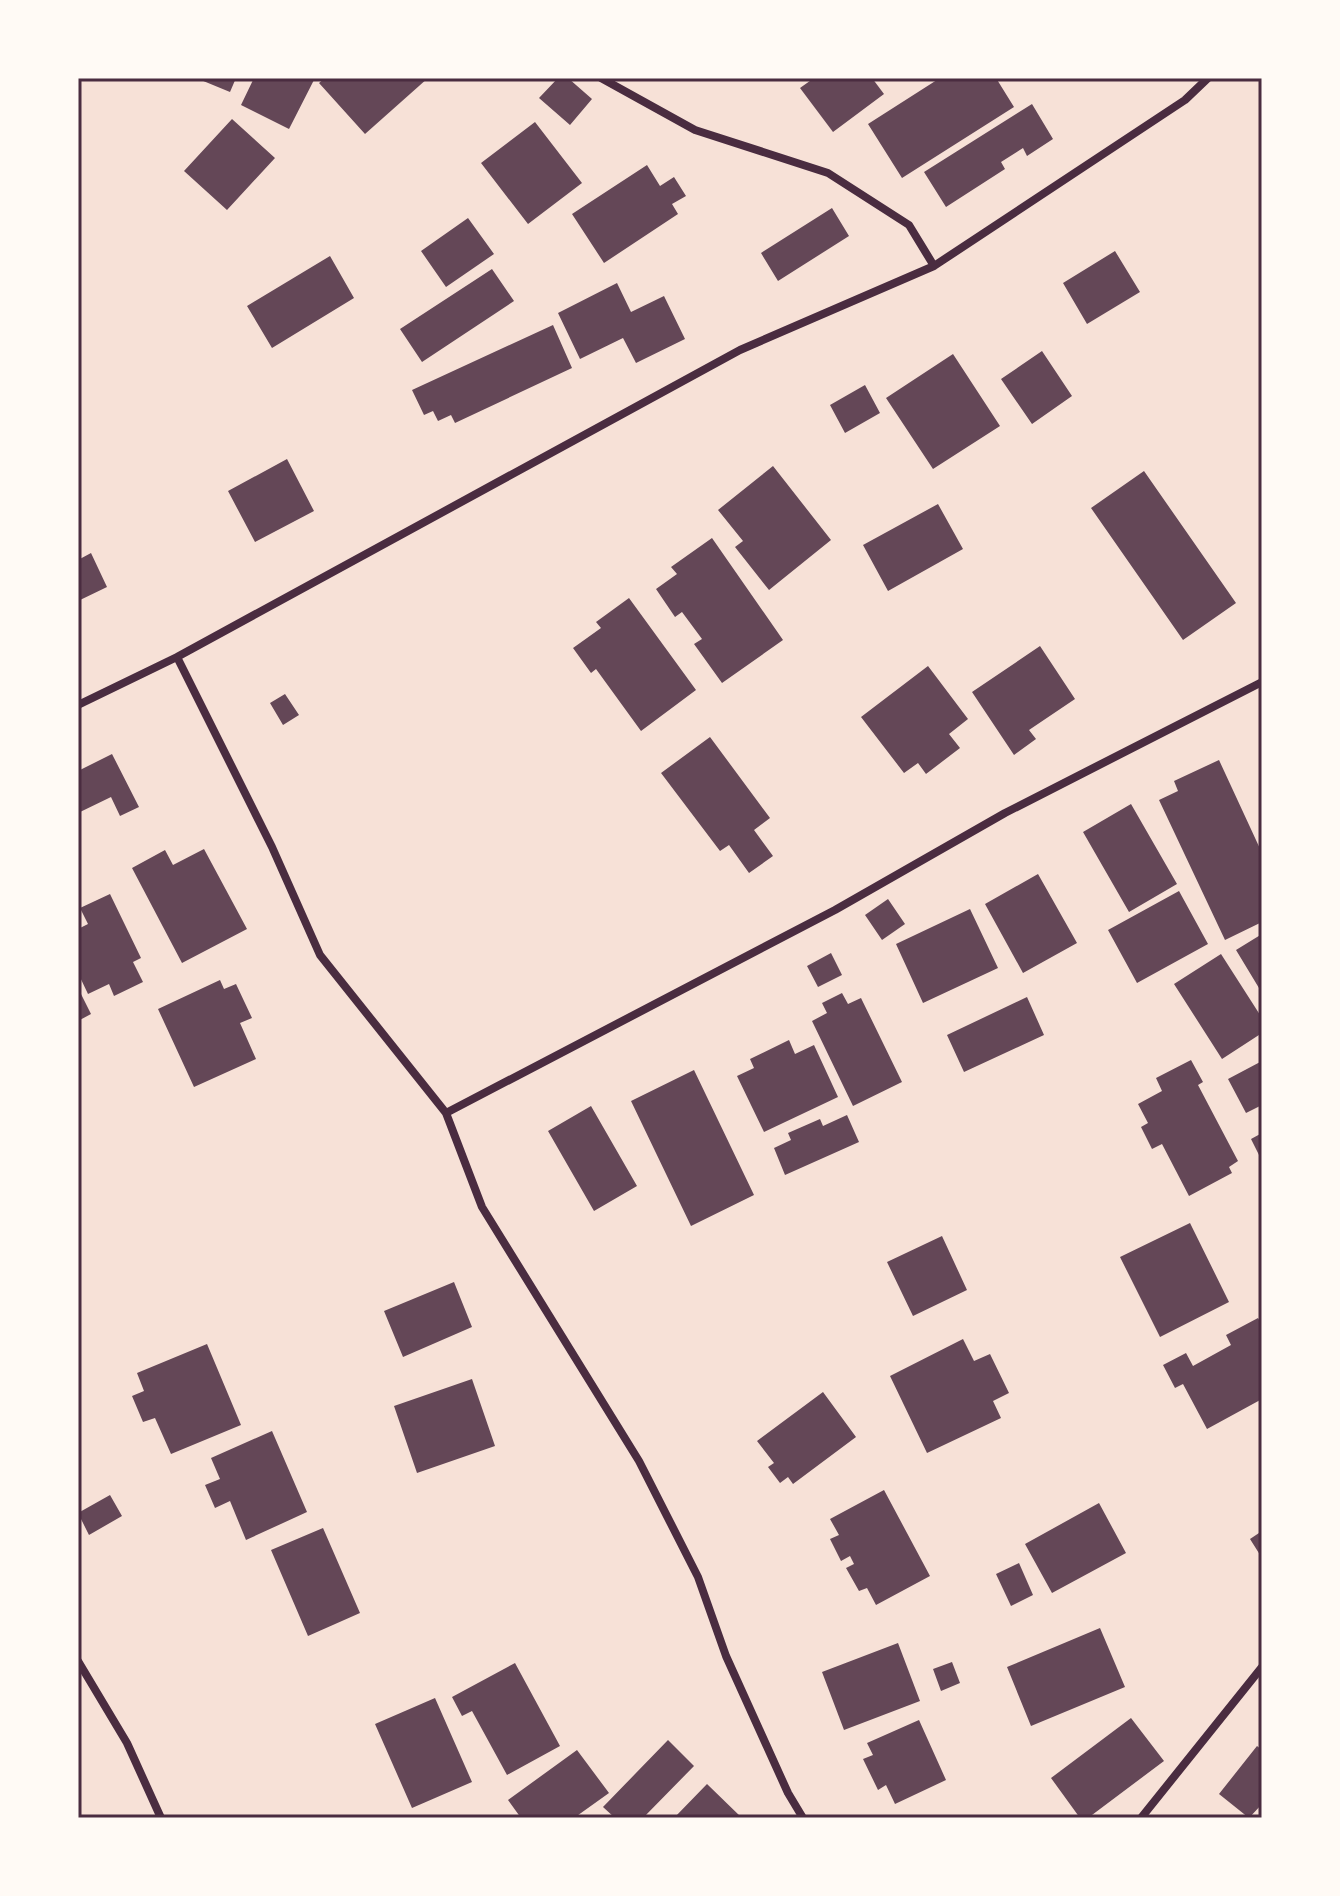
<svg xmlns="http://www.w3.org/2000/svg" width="1340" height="1896" font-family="Signika,sans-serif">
<rect width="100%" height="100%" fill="#f7e1d7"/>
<!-- building -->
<path fill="#644757" d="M 196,78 L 236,78 L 230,92 Z
M 254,78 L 315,78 L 289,129 L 241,105 Z
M 325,78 L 428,78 L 365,134 L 319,83 Z
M 558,78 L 568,78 L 592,99 L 570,125 L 539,98 Z
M 814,78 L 872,78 L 884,94 L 833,132 L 800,88 Z
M 940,78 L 996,78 L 1014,107 L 902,178 L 868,124 Z
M 1032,104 L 1053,139 L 1027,156 L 1023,148 L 1001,162 L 1005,169 L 946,207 L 924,172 Z
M 232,119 L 275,158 L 227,210 L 184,171 Z
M 535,122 L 582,183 L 528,224 L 481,163 Z
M 647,165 L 660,186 L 674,177 L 686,196 L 672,204 L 678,214 L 604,263 L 572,214 Z
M 832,208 L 849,236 L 778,281 L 761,253 Z
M 468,218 L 494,254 L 446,287 L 421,251 Z
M 1115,251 L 1140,292 L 1087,324 L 1063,283 Z
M 330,256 L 354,298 L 272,348 L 247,306 Z
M 492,269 L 514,301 L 422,362 L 400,329 Z
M 617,283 L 631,312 L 664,296 L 685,339 L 636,363 L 623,338 L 580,359 L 558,313 Z
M 553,325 L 572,368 L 455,423 L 451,415 L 438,421 L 433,411 L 424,415 L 412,390 Z
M 1042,351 L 1072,396 L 1032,424 L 1001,379 Z
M 953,354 L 1000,426 L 933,469 L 886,398 Z
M 865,385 L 880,413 L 845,433 L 830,405 Z
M 287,459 L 314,511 L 255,542 L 228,491 Z
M 773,466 L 831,540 L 769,590 L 735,547 L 743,541 L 718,510 Z
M 1144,471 L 1236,603 L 1183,640 L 1091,508 Z
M 938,504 L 963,549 L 888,591 L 863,545 Z
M 712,538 L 783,640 L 722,683 L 694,644 L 702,639 L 682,612 L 675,617 L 656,589 L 677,574 L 671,567 Z
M 91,553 L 107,587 L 78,601 L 78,560 Z
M 629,598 L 696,690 L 641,731 L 596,669 L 591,673 L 573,648 L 601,628 L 596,622 Z
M 1040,646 L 1075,699 L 1029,730 L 1036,739 L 1014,755 L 972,692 Z
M 928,666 L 968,719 L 949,734 L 960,748 L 926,774 L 918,763 L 904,773 L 861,717 Z
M 285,694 L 299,715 L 283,725 L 270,703 Z
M 710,737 L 770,818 L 754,830 L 773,856 L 749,873 L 729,845 L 720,851 L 661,773 Z
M 112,754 L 139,807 L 120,816 L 111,797 L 78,813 L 78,771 Z
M 1219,760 L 1262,853 L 1262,922 L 1225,940 L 1159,800 L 1178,791 L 1174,781 Z
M 1131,804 L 1177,884 L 1129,912 L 1083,832 Z
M 204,849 L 247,929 L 182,963 L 132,868 L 165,850 L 173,865 Z
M 1038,874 L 1077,943 L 1023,973 L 985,904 Z
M 1179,891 L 1208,944 L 1137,983 L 1108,930 Z
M 110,894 L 141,958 L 133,962 L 143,982 L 114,996 L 109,984 L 88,994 L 78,973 L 78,929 L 88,924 L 80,908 Z
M 888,899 L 905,924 L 882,940 L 865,915 Z
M 970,909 L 998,968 L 923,1003 L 896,944 Z
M 1262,934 L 1262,993 L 1236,950 Z
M 831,953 L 842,975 L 818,987 L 807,966 Z
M 1221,954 L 1262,1018 L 1262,1033 L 1222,1059 L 1174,984 Z
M 220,980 L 224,989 L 236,984 L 252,1018 L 240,1023 L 256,1059 L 194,1087 L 158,1009 Z
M 78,988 L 91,1014 L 78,1021 Z
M 842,993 L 848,1004 L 861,998 L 902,1082 L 853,1106 L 812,1021 L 827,1013 L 822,1003 Z
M 1027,997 L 1044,1035 L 964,1072 L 947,1035 Z
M 789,1040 L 795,1054 L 814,1045 L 838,1097 L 764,1132 L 737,1076 L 754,1068 L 750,1059 Z
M 1191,1060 L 1203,1082 L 1198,1085 L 1238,1161 L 1229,1167 L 1232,1173 L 1189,1196 L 1162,1144 L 1152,1149 L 1141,1127 L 1148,1123 L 1138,1104 L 1162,1091 L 1156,1078 Z
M 1262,1061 L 1262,1105 L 1246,1113 L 1228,1079 Z
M 694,1070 L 754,1195 L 691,1226 L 631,1101 Z
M 591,1106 L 637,1186 L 594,1211 L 548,1131 Z
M 847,1115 L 859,1142 L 785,1175 L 774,1148 L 791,1140 L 788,1133 L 820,1119 L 823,1126 Z
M 1262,1133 L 1262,1161 L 1251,1139 Z
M 1190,1223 L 1229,1302 L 1160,1337 L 1120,1257 Z
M 942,1236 L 967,1290 L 913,1316 L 887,1262 Z
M 454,1282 L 472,1327 L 403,1357 L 384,1311 Z
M 1258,1318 L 1262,1325 L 1262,1387 L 1260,1388 L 1262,1399 L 1207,1429 L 1183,1384 L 1175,1388 L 1163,1365 L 1186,1353 L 1193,1366 L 1231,1345 L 1226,1335 Z
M 963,1339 L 974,1361 L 990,1354 L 1009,1393 L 993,1401 L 1001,1418 L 927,1453 L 890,1376 Z
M 207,1344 L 241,1425 L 171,1454 L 155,1418 L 143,1422 L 132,1396 L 144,1391 L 137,1373 Z
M 472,1379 L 495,1446 L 417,1473 L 394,1406 Z
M 823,1392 L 856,1437 L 793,1484 L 788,1477 L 780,1483 L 768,1467 L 774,1463 L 757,1441 Z
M 272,1431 L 307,1512 L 246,1540 L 230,1501 L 215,1508 L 205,1485 L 220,1479 L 211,1458 Z
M 884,1490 L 930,1576 L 876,1605 L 867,1588 L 859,1591 L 846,1568 L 854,1564 L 850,1556 L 841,1561 L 830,1539 L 839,1535 L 830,1519 Z
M 110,1495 L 122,1516 L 89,1535 L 78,1513 Z
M 1099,1503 L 1126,1553 L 1052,1593 L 1025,1544 Z
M 323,1528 L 360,1613 L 308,1636 L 271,1550 Z
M 1262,1531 L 1262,1558 L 1250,1539 Z
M 1019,1563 L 1033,1595 L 1011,1606 L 996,1574 Z
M 1100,1628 L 1125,1687 L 1031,1726 L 1007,1667 Z
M 898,1643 L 920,1701 L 844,1730 L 822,1672 Z
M 952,1662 L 960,1683 L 941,1691 L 933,1669 Z
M 515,1663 L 560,1746 L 507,1775 L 472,1711 L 462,1716 L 452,1697 Z
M 435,1698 L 472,1782 L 412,1808 L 375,1724 Z
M 1131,1718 L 1164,1761 L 1088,1818 L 1080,1818 L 1051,1778 Z
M 919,1720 L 946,1780 L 895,1804 L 886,1785 L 878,1790 L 863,1759 L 873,1755 L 867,1743 Z
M 668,1740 L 694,1766 L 643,1818 L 615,1818 L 603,1807 Z
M 1257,1746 L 1262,1750 L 1262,1804 L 1249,1818 L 1219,1794 Z
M 577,1750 L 609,1793 L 574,1818 L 521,1818 L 508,1800 Z
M 707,1784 L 742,1818 L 674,1818 Z"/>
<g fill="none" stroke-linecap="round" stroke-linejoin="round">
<!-- minor -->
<path stroke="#4a2c40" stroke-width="8" d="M 601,78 L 695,130 L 828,173 L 909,225 L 934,266
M 177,657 L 272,847 L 320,955 L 446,1113 L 482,1207 L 639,1461 L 698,1577 L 726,1656 L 788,1793 L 803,1818
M 78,705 L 177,657 L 740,350 L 934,266 L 1185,100 L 1208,78
M 446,1113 L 835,910 L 1005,813 L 1262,682
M 78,1661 L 127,1743 L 161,1818
M 1141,1818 L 1262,1667"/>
</g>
<!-- border -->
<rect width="1340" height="1896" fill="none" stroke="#fffaf5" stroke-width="160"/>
<rect x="80" y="80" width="1180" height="1736" fill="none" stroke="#4a2c40" stroke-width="3"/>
</svg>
